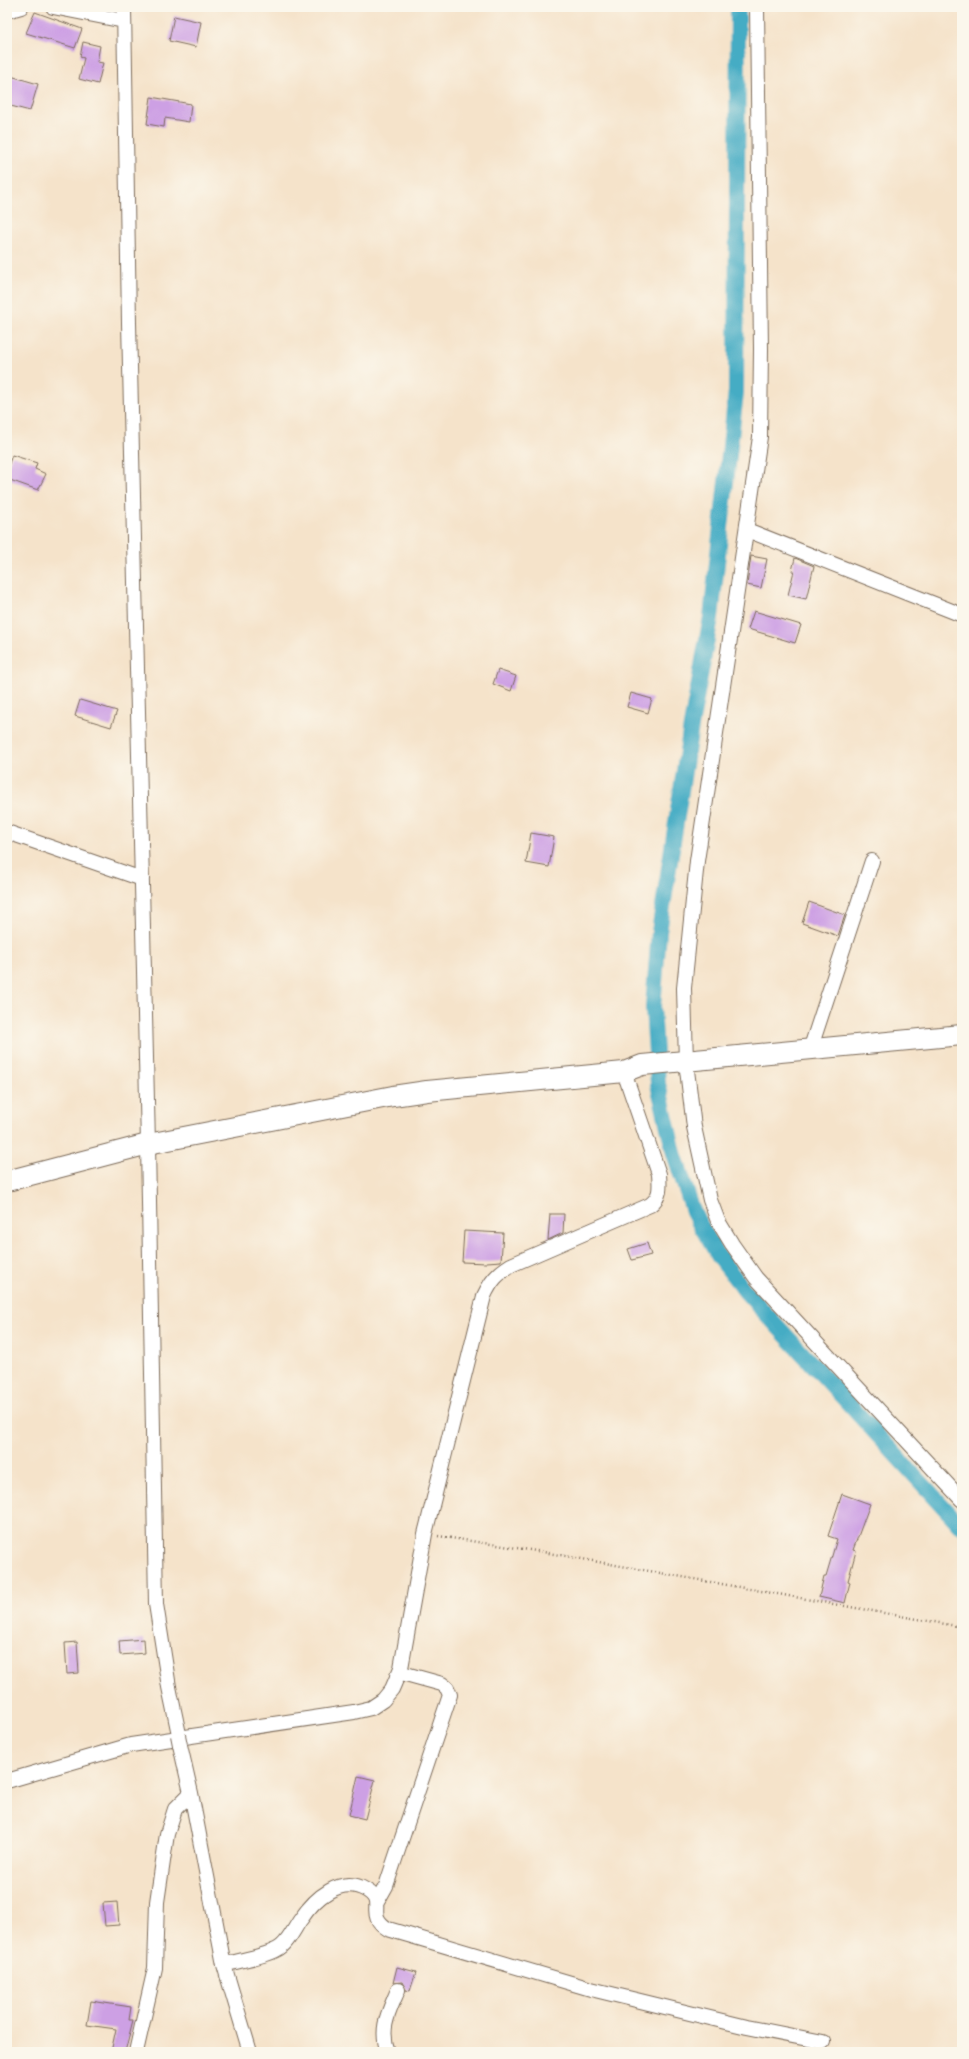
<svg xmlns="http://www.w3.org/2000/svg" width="969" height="2059" font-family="Alegreya,serif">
<rect width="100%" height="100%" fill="#fbf7ec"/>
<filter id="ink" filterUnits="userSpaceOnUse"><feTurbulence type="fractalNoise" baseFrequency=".025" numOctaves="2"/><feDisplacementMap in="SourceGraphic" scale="8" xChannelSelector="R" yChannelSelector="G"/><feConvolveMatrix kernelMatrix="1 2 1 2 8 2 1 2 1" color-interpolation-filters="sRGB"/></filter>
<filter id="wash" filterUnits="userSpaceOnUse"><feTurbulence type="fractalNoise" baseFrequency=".012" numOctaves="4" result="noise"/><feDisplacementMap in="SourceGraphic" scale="16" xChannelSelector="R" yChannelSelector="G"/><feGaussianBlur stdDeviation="0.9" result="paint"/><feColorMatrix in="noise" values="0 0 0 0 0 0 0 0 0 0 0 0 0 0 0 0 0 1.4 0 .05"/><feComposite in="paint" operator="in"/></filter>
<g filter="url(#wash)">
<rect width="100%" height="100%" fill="#f5e3ca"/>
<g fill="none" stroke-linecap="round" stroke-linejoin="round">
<!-- canal -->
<path stroke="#44acc4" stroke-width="16" d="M 738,7 L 736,392 L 711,617 L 691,726 L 659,932 L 653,1007 L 658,1084 L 674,1153 L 694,1214 L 719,1257 L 745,1291 L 962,1527"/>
</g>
<g id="blocks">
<!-- building -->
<path fill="#cda0e4" d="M 35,12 L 82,29 L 75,48 L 26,33 Z
M 174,16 L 201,22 L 196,47 L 169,41 Z
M 83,42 L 100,46 L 97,62 L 103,63 L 98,84 L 79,79 L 84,58 L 80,57 Z
M 7,75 L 38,84 L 30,111 L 7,105 Z
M 151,97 L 191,104 L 189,122 L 165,118 L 164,127 L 147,124 Z
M 12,455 L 37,463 L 35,469 L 46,474 L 38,490 L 7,479 L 7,469 Z
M 751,556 L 767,559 L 761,588 L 747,585 Z
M 795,558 L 814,566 L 806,599 L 788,595 L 794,571 L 792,571 Z
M 754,611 L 801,625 L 795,643 L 748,629 Z
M 498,670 L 516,676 L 511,691 L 493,684 Z
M 631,693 L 652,699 L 648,713 L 627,707 Z
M 80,700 L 117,711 L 111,727 L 75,716 Z
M 531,833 L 554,837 L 549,867 L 526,863 Z
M 809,902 L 845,915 L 838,936 L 802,923 Z
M 550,1214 L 564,1214 L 563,1233 L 548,1240 Z
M 464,1231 L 503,1233 L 501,1261 L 487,1262 L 486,1263 L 462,1262 Z
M 647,1243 L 651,1255 L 632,1260 L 628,1249 Z
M 842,1494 L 870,1504 L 853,1550 L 856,1551 L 848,1581 L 850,1582 L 845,1603 L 819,1597 L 824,1576 L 826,1576 L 837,1539 L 828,1536 Z
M 144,1639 L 145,1653 L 120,1655 L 119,1641 Z
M 77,1642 L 79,1673 L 67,1674 L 65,1643 Z
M 358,1776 L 375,1780 L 365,1819 L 349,1815 Z
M 117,1902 L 119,1925 L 105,1926 L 103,1903 Z
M 397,1967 L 416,1972 L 410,1991 L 406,1990 L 402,1982 L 393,1983 Z
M 91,2001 L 131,2007 L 129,2020 L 133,2020 L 125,2052 L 111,2052 L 116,2029 L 87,2025 Z"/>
</g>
</g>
<g filter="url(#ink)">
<use href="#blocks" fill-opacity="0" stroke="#7c6b5a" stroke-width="1"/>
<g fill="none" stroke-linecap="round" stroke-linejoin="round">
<!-- street casing -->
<g stroke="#7c6b5a" stroke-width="16">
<path id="street" d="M 53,7 L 124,21
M 124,7 L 129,323 L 148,1144 L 156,1604 L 169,1687 L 180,1739 L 178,1735
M 757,7 L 761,349 L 760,437 L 697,861 L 684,988 L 686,1062 L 694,1127 L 710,1200 L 718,1221 L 732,1244 L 756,1278 L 962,1500
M 7,11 L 21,7
M 747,530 L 962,615
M 7,832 L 142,879
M 810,1050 L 872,861
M 180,1745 L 191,1793 L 224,1965 L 250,2052
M 7,1781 L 131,1745 L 354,1712 L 371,1708 L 383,1700 L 392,1689 L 401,1668 L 425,1534 L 484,1296 C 491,1281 497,1274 511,1265 L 650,1205 C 661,1197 660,1187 659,1174 L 624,1072
M 377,1902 L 386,1886 L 450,1695 L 447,1688 L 442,1684 L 402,1673 L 397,1676
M 224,1965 C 239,1960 271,1956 282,1946 C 290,1939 295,1927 301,1919 C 315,1898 341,1875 366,1890 C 388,1903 364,1914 388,1929 L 591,1989 L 747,2027 L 823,2042
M 136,2052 L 155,1968 L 157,1902 L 167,1834 L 175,1809 L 191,1793
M 388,2052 C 379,2028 389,2012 398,1990"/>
</g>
<!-- secondary casing -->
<g stroke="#7c6b5a" stroke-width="22">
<path id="secondary" d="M 7,1181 L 148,1144 L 393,1096 L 427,1091 L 624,1072 L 642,1065 L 962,1035"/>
</g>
<!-- path -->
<path stroke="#7c6b5a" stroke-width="2.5" stroke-dasharray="1 3" stroke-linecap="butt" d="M 438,1536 L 543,1552 L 962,1627"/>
<!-- street -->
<use href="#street" stroke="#fff" stroke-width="14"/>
<!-- secondary -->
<use href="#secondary" stroke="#fff" stroke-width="20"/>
<!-- street-bridge casing -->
<g stroke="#7c6b5a" stroke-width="16" stroke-linecap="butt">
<path id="street-bridge" d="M 178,1735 L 180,1745"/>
</g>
<!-- street-bridge -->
<use href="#street-bridge" stroke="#fff" stroke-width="14"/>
</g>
</g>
<!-- margin -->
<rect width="969" height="2059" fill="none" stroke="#fbf7ec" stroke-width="24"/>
</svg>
